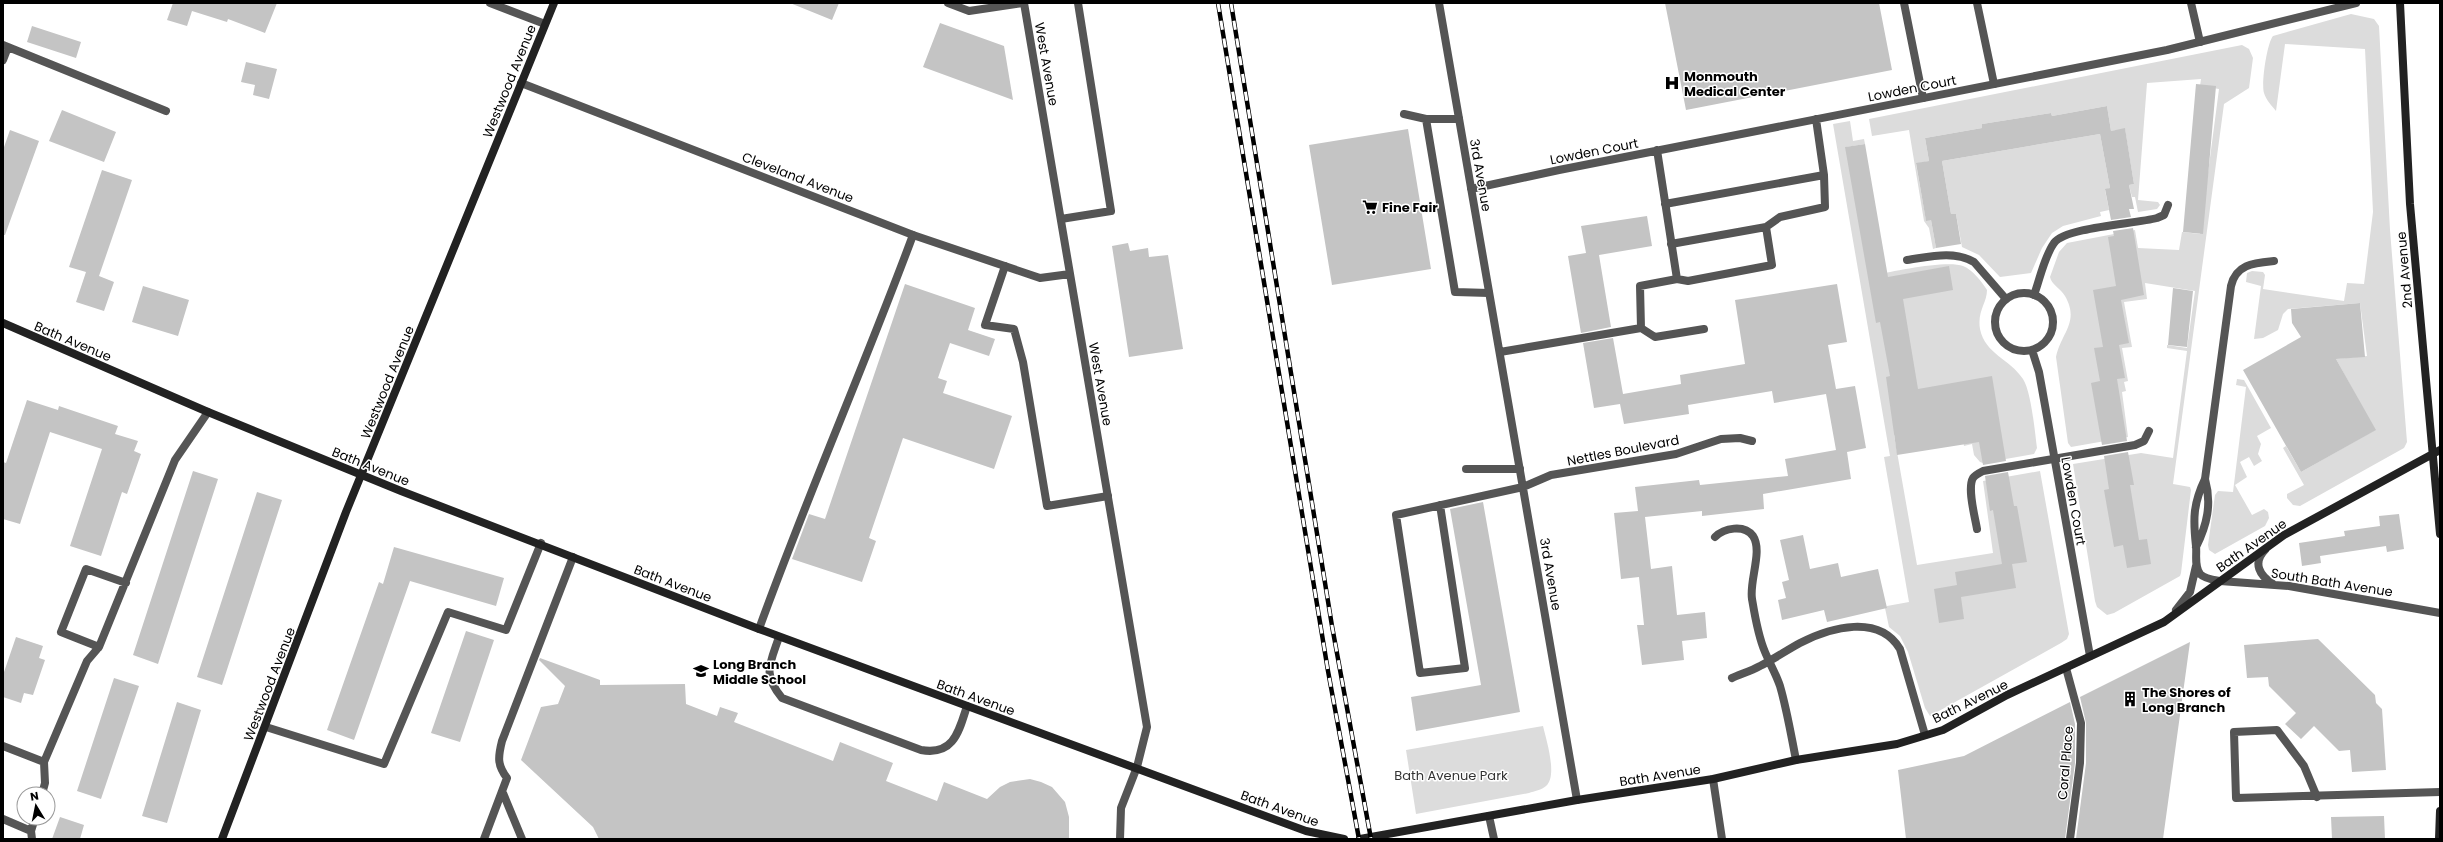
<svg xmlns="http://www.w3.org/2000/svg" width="2443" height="842" font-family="Poppins,sans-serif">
<rect width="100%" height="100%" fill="#fff"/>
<!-- green -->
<path fill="#dcdcdc" d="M 2351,14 L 2374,19 L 2379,26 L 2390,230 L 2407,442 L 2404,448 L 2300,506 L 2293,505 L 2287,498 L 2287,494 L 2304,485 L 2283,448 L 2286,446 L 2301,472 L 2375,430 L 2336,359 L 2367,356 L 2360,303 L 2288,309 L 2283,314 L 2278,330 L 2263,338 L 2254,339 L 2261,286 L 2246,282 L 2247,273 L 2252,271 L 2263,272 L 2265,275 L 2263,289 L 2344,301 L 2347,283 L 2364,284 L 2373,212 L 2365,49 L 2285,44 L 2276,111 C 2272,106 2266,100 2264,93 C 2261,84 2267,43 2273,36 Z
M 2242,45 L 2249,49 L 2253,58 L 2249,88 L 2224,104 L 2173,484 L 2190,487 L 2191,490 L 2181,573 L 2180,576 L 2114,613 L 2107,615 L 2097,607 L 2095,601 L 2073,464 L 2141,453 L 2173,458 L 2187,351 L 2167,348 L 2167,345 L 2187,348 L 2195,291 L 2145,283 L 2147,299 L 2124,302 L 2132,347 L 2122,348 L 2128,381 L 2124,382 L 2126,391 L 2122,392 L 2128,437 L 2071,447 L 2068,443 L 2056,357 C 2061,333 2080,322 2065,296 C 2061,289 2051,284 2050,277 L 2059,252 L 2067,243 L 2135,230 L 2138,248 L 2179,250 L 2182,232 L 2200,234 L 2219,89 L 2200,86 L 2201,79 L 2147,83 L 2138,200 L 2158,202 L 2160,205 L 2157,209 L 2138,212 L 2135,197 L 2132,197 L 2129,185 L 2134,184 L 2125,129 L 2111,131 L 2107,106 L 2052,116 L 2051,113 L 1982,124 L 1982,128 L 1925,138 L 1929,161 L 1916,164 L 1926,220 L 1931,220 L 1936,248 L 1933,249 L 1929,228 L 1924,221 L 1909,130 L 1872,136 L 1869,119 Z
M 1850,121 L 1853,141 L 1864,139 L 1865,144 L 1846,147 L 1876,275 C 1894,271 1947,260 1963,266 C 1973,270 1981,281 1987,290 C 1987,303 1977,311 1980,329 C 1985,354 2010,359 2023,379 C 2031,391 2035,432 2037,448 L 2034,454 L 1983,463 L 1980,462 L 1974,455 L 1972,444 L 1964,446 L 1960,423 L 1894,435 L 1917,565 L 1993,553 L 1983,481 L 2040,471 L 2069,634 L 2067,639 L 2061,643 L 1930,716 L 1925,708 L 1908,652 L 1900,636 L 1889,627 L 1885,608 L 1887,606 L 1909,602 L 1884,457 L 1890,456 L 1833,124 Z
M 2100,134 L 2110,188 L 2105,190 L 2109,210 L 2100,212 L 2101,216 L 2063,226 L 2052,233 L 2042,248 L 2031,273 L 2000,277 L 1979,255 L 1962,247 L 1956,214 L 1951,214 L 1942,161 Z
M 2237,379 L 2244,380 L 2271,428 L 2257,436 L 2261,444 L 2258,454 L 2262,461 L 2254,466 L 2249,457 L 2240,462 L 2247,477 L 2235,485 L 2252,515 L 2264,509 L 2268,512 L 2269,518 L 2265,526 L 2215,554 L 2209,550 L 2208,545 L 2215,495 L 2218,491 L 2233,492 L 2246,387 L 2236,385 Z
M 1543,726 C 1546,739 1558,776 1546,786 C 1542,790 1534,791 1529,793 L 1416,814 L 1406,750 Z"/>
<!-- building -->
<path fill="#c4c4c4" d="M 173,3 L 277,3 L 265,33 L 228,19 L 227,22 L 192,11 L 187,26 L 167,20 Z
M 790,3 L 839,3 L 832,20 Z
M 1665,3 L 1879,3 L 1892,70 L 1686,110 Z
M 940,23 L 1004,46 L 1013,100 L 923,67 Z
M 32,26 L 81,42 L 76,58 L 27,42 Z
M 246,62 L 277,69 L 269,99 L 253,95 L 255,85 L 241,82 Z
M 2196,84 L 2216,86 L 2203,234 L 2183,232 Z
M 2107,106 L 2111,131 L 2125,128 L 2134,184 L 2129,185 L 2134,209 L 2129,209 L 2131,217 L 2111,220 L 2105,189 L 2110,188 L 2100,134 L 1942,161 L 1951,214 L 1956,214 L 1961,244 L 1936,248 L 1931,220 L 1926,221 L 1916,163 L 1929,161 L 1925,138 L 1982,128 L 1982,124 L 2051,113 L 2052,116 Z
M 62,110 L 116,132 L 104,162 L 49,141 Z
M 1408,129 L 1431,269 L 1332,285 L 1309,145 Z
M 10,130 L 39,141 L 5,235 L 3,235 L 3,150 Z
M 1865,144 L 1888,277 L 1949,266 L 1953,290 L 1903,299 L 1918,389 L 1992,376 L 2006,461 L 1983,465 L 1979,442 L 1897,455 L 1886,377 L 1890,376 L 1880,322 L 1876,323 L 1845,147 Z
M 102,170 L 132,180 L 99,276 L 114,282 L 104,311 L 76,302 L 86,272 L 69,267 Z
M 1647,216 L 1652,246 L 1599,255 L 1611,327 L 1581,333 L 1568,256 L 1586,253 L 1581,226 Z
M 2133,228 L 2144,295 L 2121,300 L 2129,343 L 2119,345 L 2125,378 L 2117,379 L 2127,441 L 2102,445 L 2091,383 L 2100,381 L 2094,348 L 2103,347 L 2093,290 L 2116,286 L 2108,237 L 2114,236 L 2113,231 Z
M 1128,243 L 1130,251 L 1148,248 L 1149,257 L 1168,255 L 1183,349 L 1129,357 L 1112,246 Z
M 905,284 L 975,308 L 968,330 L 995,339 L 989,356 L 950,343 L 938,378 L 947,381 L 943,393 L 1012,416 L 994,469 L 903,438 L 869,538 L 876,541 L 862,582 L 792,559 L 809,514 L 825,519 Z
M 1837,284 L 1847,342 L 1828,345 L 1836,389 L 1855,386 L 1866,448 L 1847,452 L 1851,479 L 1763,494 L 1764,509 L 1702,516 L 1702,511 L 1645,517 L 1651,569 L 1672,566 L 1677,615 L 1705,612 L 1707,638 L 1682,641 L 1684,660 L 1642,665 L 1637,625 L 1644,625 L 1639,577 L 1621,579 L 1614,513 L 1638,511 L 1635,487 L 1699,480 L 1700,485 L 1788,476 L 1785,459 L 1836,450 L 1826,394 L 1774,403 L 1772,391 L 1688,405 L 1689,414 L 1624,424 L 1620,404 L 1594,408 L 1583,343 L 1613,338 L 1623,394 L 1681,384 L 1680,375 L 1745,364 L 1735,300 Z
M 143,286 L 189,300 L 178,336 L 132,322 Z
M 2173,288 L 2193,291 L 2187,347 L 2168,345 Z
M 2360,303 L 2365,357 L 2336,359 L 2376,430 L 2301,472 L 2243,370 L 2301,337 L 2292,323 L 2291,309 Z
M 27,400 L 58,410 L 59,406 L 118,426 L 115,434 L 138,441 L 134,451 L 141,454 L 127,494 L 122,492 L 101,556 L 70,546 L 102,449 L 50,432 L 20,524 L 3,519 L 3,462 L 6,463 Z
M 2128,452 L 2134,485 L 2130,485 L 2139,540 L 2147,539 L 2151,564 L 2127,568 L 2123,545 L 2114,547 L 2104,490 L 2109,489 L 2104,456 Z
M 193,471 L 218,479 L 158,664 L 133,655 Z
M 2008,472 L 2014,506 L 2017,506 L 2027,562 L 2012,564 L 2016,588 L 1961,597 L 1964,619 L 1939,623 L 1934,589 L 1957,585 L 1955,572 L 2002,564 L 1993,510 L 1990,511 L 1985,476 Z
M 257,492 L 282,500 L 222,685 L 197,677 Z
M 1483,502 L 1520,712 L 1416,731 L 1411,697 L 1481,685 L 1450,509 Z
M 2399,514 L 2404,549 L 2387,552 L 2386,546 L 2320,556 L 2321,563 L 2302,566 L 2299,543 L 2345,536 L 2344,531 L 2380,526 L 2379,516 Z
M 1803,535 L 1810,569 L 1838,563 L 1841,577 L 1878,569 L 1887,608 L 1827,622 L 1824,610 L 1782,620 L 1778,600 L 1786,598 L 1782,582 L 1789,580 L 1780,540 Z
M 394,547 L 504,578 L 496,606 L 410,581 L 354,740 L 327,730 L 379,582 L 383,584 Z
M 466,631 L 494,640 L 460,742 L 431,733 Z
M 16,637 L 43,646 L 39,658 L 45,660 L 33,695 L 24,693 L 21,703 L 3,697 L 3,675 Z
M 2318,639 L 2375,695 L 2376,703 L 2382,709 L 2386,770 L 2352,772 L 2350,750 L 2339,751 L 2314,726 L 2301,739 L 2285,724 L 2296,713 L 2269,686 L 2268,677 L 2247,678 L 2244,645 Z
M 2190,642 L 2163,839 L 2076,839 L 2086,763 L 2086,723 L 2080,697 Z
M 540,658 L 600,680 L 600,685 L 685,684 L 686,704 L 717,716 L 720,707 L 738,713 L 734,722 L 833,761 L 840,742 L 893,763 L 886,781 L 937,801 L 944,782 L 987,799 L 1000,787 L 1010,782 L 1030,779 L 1041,782 L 1052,787 L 1065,802 L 1069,817 L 1069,839 L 599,839 L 593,827 L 521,760 L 541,707 L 558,704 L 565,686 L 539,660 Z
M 114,678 L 139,686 L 101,799 L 77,791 Z
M 177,702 L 201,710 L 167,823 L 142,816 Z
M 2070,702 L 2075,724 L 2075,763 L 2065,839 L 1906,839 L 1898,770 L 1964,756 Z
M 2384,816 L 2385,839 L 2332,839 L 2331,817 Z
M 60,817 L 84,825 L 80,839 L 52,839 Z"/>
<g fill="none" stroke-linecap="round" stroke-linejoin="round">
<!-- lane -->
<path stroke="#555" stroke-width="8" d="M 948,3 L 969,11 L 1023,3
M 1904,3 L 1923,98
M 1977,3 L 1994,84
M 2191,3 L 2200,42
M 3,45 L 166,111
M 3,60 L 8,47
M 1404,114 L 1426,119 L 1459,119
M 1426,119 L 1455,292 L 1489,293
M 1061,219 L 1111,211 L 1078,3
M 1907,260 C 1929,257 1953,250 1974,262 L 2006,299
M 1005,266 L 985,325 L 1014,329 L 1023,362 L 1047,506 L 1108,496
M 2034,295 C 2040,279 2044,257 2054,243 C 2066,227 2135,224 2157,218 L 2164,215 L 2168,205
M 1466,469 L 1520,469
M 1977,529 C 1975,517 1967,488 1973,478 C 1975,475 1979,473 1983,471 L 2135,445 L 2144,441 L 2149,431
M 1715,537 C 1724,528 1744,524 1753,536 C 1763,551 1749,581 1752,599 C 1755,617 1758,636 1765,652 C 1770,664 1776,674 1780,686 C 1787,710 1791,735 1796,760
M 2196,547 C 2207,525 2212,504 2205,479
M 2220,581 C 2214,580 2205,579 2200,574 C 2194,566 2197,555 2196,546 C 2193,519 2193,504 2205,479 L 2231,286 C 2236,264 2254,263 2274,261
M 2176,610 L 2190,592 L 2196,566
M 759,629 C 807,496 864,367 913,235
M 779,637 C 770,664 762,674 782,698 L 921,750 C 954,756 959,731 967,706
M 1732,678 C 1741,674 1751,671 1760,666 C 1774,659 1787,650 1800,643 C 1831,627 1879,614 1900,649 L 1925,735
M 503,793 L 522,839
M 2317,797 L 2304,766 L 2277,730 L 2234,732 L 2236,798 L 2440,792
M 484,839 L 507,778 C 497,765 498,757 502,741 L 573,557"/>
<!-- street -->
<path stroke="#555" stroke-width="8" d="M 490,3 L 545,24
M 1024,3 L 1147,727 L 1137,767 L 1121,808 L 1120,839
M 1439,3 L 1577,800
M 521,83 L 913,235 L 1040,278 L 1070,274
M 1471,189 L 1559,170 L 2167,50 L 2356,3
M 1665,204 L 1824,175
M 1671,244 L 1766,227 L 1780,217 L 1825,207 L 1824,175 L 1816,119
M 1677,279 L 1688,281 L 1772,265 L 1766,227
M1995 322a29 29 0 1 1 58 0a29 29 0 1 1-58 0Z
M 1641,328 L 1655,337 L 1704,329
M 2032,350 L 2039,372 L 2090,656
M 1500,352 L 1641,328 L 1640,286 L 1677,279 L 1657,150
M 1440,505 L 1465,668 L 1420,673 L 1396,515 L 1523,487 L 1551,475 L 1676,454 L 1721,439 L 1740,438 L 1752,441
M 2265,550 C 2252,563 2260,576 2273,584
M 2220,581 L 2289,586 L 2440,613
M 99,647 L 61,632 L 86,569 L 126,583
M 2066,668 L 2081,723 L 2080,763 L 2070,839
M 266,727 L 384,764 L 448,612 L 506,630 L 541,543
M 3,746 L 44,762
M 1713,779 L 1722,839
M 42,794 L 45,783 L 44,762 L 87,661 L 99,647 L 175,460 L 208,412
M 1489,816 L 1494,839
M 3,819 L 31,831
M 32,839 L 31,831 L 35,818"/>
<!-- secondary -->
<path stroke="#222" stroke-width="8" d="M 2400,3 L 2410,204 L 2440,534
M 3,323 L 208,412 L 401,491 L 759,629 L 1306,831 L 1344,839
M 222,839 L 346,512 L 554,3
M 1360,839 L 1577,800 L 1713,779 L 1796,760 L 1897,744 L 1943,730 L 2007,695 L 2164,622 L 2284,535 L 2440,450
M 2439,839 L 2440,811"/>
<!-- rail casing -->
<g stroke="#000" stroke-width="4.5">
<path id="rail" d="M 1218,3 L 1328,671 L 1359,839
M 1231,3 L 1332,626 L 1371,839"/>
</g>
<!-- rail -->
<use href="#rail" stroke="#fff" stroke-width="3" stroke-dasharray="9" stroke-linecap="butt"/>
</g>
<!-- icons -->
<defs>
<g id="hospital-bare" transform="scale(1.2)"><path d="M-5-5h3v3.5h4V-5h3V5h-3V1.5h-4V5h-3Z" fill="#000" stroke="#fff" stroke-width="2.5" paint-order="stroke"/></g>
<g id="supermarket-bare" transform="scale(1.2)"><path d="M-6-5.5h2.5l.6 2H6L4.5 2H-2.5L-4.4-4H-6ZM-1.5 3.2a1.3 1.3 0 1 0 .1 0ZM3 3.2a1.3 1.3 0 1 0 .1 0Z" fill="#000" stroke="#fff" stroke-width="2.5" paint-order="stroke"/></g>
<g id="school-bare" transform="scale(1.2)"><path d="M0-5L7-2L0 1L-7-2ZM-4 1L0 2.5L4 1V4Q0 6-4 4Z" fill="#000" stroke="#fff" stroke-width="2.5" paint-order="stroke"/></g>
<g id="building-bare" transform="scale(1.2)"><path d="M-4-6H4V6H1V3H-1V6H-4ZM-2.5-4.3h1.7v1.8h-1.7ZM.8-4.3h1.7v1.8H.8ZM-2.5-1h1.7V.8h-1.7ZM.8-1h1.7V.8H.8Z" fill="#000" stroke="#fff" stroke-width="2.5" paint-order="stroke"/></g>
</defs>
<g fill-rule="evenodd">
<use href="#hospital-bare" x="1672" y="83"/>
<use href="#supermarket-bare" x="1370" y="207"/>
<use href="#school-bare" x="701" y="671"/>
<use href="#building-bare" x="2130" y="699"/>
</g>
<g text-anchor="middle" stroke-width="3" stroke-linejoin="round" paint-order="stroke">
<!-- street labels -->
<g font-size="13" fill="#000" stroke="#fff">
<text transform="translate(1047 64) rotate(80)" y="5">West Avenue</text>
<text transform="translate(509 81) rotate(-68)" y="5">Westwood Avenue</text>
<text transform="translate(1912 88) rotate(-11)" y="5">Lowden Court</text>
<text transform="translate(1594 151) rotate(-11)" y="5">Lowden Court</text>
<text transform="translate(1481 175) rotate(80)" y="5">3rd Avenue</text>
<text transform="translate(798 177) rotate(21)" y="5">Cleveland Avenue</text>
<text transform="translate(2404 270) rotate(-95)" y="5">2nd Avenue</text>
<text transform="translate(73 341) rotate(23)" y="5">Bath Avenue</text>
<text transform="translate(387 382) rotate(-68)" y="5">Westwood Avenue</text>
<text transform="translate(1101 384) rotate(80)" y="5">West Avenue</text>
<text transform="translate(1623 450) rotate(-11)" y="5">Nettles Boulevard</text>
<text transform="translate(371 466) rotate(22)" y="5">Bath Avenue</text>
<text transform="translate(2074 501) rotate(80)" y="5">Lowden Court</text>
<text transform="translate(2251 545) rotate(-35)" y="5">Bath Avenue</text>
<text transform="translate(1551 574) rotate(80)" y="5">3rd Avenue</text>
<text transform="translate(2332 582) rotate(9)" y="5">South Bath Avenue</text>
<text transform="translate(673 583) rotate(21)" y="5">Bath Avenue</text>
<text transform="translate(269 684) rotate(-69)" y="5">Westwood Avenue</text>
<text transform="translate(976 697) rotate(20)" y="5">Bath Avenue</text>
<text transform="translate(1970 701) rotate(-26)" y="5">Bath Avenue</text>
<text transform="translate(2065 763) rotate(-85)" y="5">Coral Place</text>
<text transform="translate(1660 775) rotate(-9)" y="5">Bath Avenue</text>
<text transform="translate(1280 808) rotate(20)" y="5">Bath Avenue</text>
</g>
<!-- poi labels -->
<g font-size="13" font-weight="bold" fill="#000" stroke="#fff" text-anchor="start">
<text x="1684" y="81">Monmouth<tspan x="1684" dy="15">Medical Center</tspan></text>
<text x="1382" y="212">Fine Fair</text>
<text x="713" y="669">Long Branch<tspan x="713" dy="15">Middle School</tspan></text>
<text x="2142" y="697">The Shores of<tspan x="2142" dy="15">Long Branch</tspan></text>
</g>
<!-- park labels -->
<g font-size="13" fill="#333" stroke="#fff">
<text x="1451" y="780">Bath Avenue Park</text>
</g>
</g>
<!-- border -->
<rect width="2443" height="842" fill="none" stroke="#000000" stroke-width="8"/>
<!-- north arrow -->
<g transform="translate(36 806) rotate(350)"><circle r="19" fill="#ffffff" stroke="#999999"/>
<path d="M0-3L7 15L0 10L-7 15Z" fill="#000000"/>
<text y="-6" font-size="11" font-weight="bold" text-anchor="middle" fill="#000000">N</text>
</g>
</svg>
